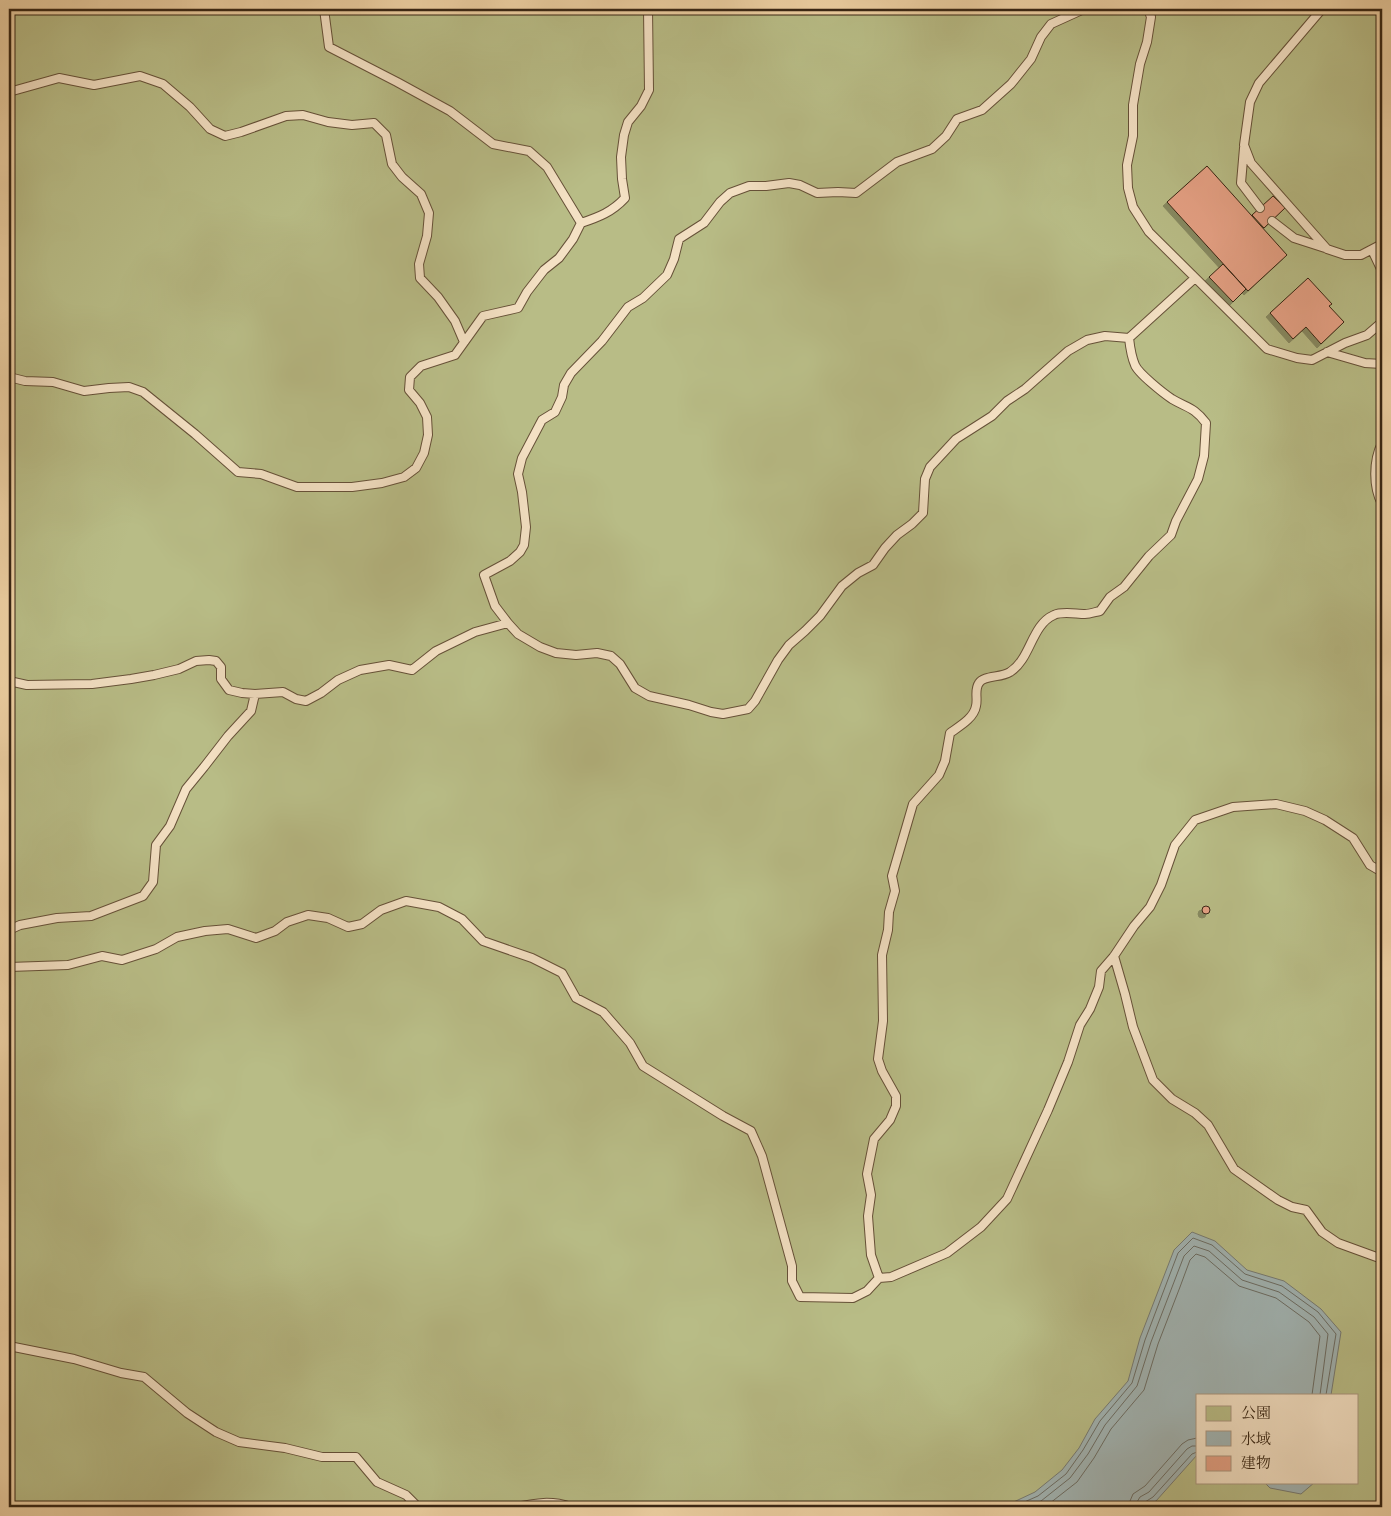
<svg xmlns="http://www.w3.org/2000/svg" width="1391" height="1516" font-family="Cardo,'Noto Serif JP',serif">
<defs>
<filter id="shadow"><feDropShadow dx="-4" dy="4" stdDeviation="0" flood-color="#0004"/></filter>
</defs>
<rect width="100%" height="100%" fill="#eed1a4"/>
<filter id="stains"><feTurbulence type="fractalNoise" baseFrequency=".004" numOctaves="4"/><feColorMatrix values="0 0 0 0 .2 0 0 0 0 .09 0 0 0 0 .02 0 0 0 .5 -.17"/></filter>
<radialGradient id="worn" r=".72"><stop offset=".6" stop-color="#630" stop-opacity="0"/><stop offset="1" stop-color="#630" stop-opacity=".3"/></radialGradient>
<!-- green -->
<path fill="#b8bc86" stroke="#78714d" fill-rule="evenodd" d="M 9,9 L 1382,9 L 1382,1507 L 9,1507 ZM 1197,1395 L 1357,1395 L 1357,1482 L 1197,1482 Z"/>
<!-- water -->
<path fill="#a1b4b3" stroke="#777b73" d="M 1192,1232 L 1215,1241 L 1247,1270 L 1284,1281 L 1321,1309 L 1341,1332 L 1331,1395 L 1197,1395 L 1197,1455 L 1156,1501 L 1144,1507 L 1003,1507 L 1035,1492 L 1062,1470 L 1079,1448 L 1095,1419 L 1128,1381 L 1140,1338 L 1174,1250 Z
M 1264,1482 L 1315,1482 L 1301,1494 L 1270,1488 Z"/>
<g fill="none" stroke-linecap="round" stroke-linejoin="round">
<!-- shore -->
<path stroke="#6c6d64" stroke-width="1" d="M 1013,1507 L 1038,1496 L 1066,1474 L 1083,1450 L 1100,1421 L 1132,1383 L 1145,1340 L 1178,1253 L 1193,1238 L 1212,1245 L 1245,1274 L 1282,1286 L 1318,1312 L 1336,1334 L 1326,1395
M 1028,1507 L 1041,1501 L 1070,1478 L 1088,1454 L 1105,1425 L 1137,1386 L 1151,1342 L 1184,1256 L 1194,1246 L 1209,1251 L 1242,1280 L 1279,1292 L 1314,1317 L 1328,1334 L 1320,1395
M 1045,1507 L 1077,1482 L 1094,1458 L 1111,1429 L 1144,1390 L 1158,1344 L 1180,1287 L 1190,1260 L 1196,1254 L 1205,1257 L 1239,1286 L 1276,1298 L 1309,1322 L 1320,1336 L 1312,1395
M 1129,1507 L 1130,1501 L 1133,1494 L 1145,1486 L 1182,1444 L 1188,1440 L 1197,1438
M 1137,1507 L 1137,1502 L 1140,1497 L 1149,1492 L 1187,1449 L 1192,1446 L 1197,1446
M 1143,1507 L 1145,1502 L 1153,1497 L 1192,1454 L 1197,1452"/>
</g>
<!-- building -->
<path fill="#e5a185" stroke="#382614" filter="url(#shadow)" d="M 1207,166 L 1287,255 L 1248,291 L 1167,202 Z
M 1273,196 L 1285,208 L 1264,228 L 1252,215 Z
M 1223,264 L 1246,289 L 1233,302 L 1209,277 Z
M 1308,278 L 1332,304 L 1329,306 L 1344,322 L 1321,344 L 1306,327 L 1293,339 L 1270,313 Z
M1202 910a4 4 0 1 1 8 0a4 4 0 1 1-8 0Z"/>
<g fill="none" stroke-linecap="round" stroke-linejoin="round">
<!-- service casing -->
<g stroke="#665138" stroke-width="10">
<path id="service" d="M 324,9 L 329,47 L 397,82 L 450,111 L 493,144 L 529,151 L 547,167 L 581,223
M 1084,9 L 1051,24 L 1041,37 L 1031,59 L 1011,84 L 982,110 L 957,119 L 946,136 L 932,149 L 897,162 L 856,193 L 838,192 L 817,193 L 800,185 L 789,183 L 766,186 L 749,186 L 730,193 L 720,202 L 704,223 L 679,239 L 674,259 L 667,275 L 643,298 L 628,307 L 602,341 L 571,373 L 564,385 L 562,397 L 555,412 L 542,420 L 522,458 L 518,474 L 522,492 L 526,527 L 524,545 L 520,552 L 510,561 L 484,575 L 495,606 L 508,623 L 518,634 L 540,647 L 556,653 L 576,655 L 597,653 L 611,656 L 620,664 L 635,688 L 649,696 L 689,705 L 711,712 L 723,714 L 748,709 L 755,701 L 778,660 L 789,645 L 805,631 L 820,616 L 842,586 L 858,573 L 873,565 L 885,548 L 897,535 L 912,524 L 923,513 L 925,479 L 930,467 L 956,439 L 992,416 L 1007,401 L 1025,389 L 1068,351 L 1087,340 L 1105,336 L 1129,338 L 1195,278
M 1148,9 L 1151,17 L 1147,42 L 1140,64 L 1133,105 L 1133,136 L 1127,165 L 1128,188 L 1133,207 L 1149,232 L 1267,349 L 1297,358 L 1312,360 L 1345,343 L 1367,335 L 1382,322
M 1322,9 L 1259,83 L 1250,102 L 1244,145 L 1251,163 L 1327,249 L 1345,255 L 1361,255 L 1382,244
M 9,92 L 59,78 L 94,85 L 140,76 L 163,84 L 190,107 L 210,129 L 225,136 L 241,132 L 286,116 L 303,115 L 328,122 L 352,125 L 374,123 L 386,135 L 392,164 L 402,177 L 421,194 L 429,213 L 427,236 L 419,264 L 420,278 L 438,297 L 455,321 L 464,342
M 1244,148 L 1241,183 L 1260,208
M 1272,221 L 1294,238 L 1325,248
M 1372,250 L 1382,271
M 1327,352 L 1365,363 L 1382,364
M 9,377 L 25,381 L 53,382 L 84,391 L 109,388 L 129,387 L 143,392 L 195,434 L 238,472 L 261,474 L 297,487 L 352,487 L 382,483 L 404,477 L 416,468 L 424,453 L 428,435 L 427,417 L 420,403 L 409,390 L 410,377 L 421,366 L 455,355 L 483,316 L 518,308 L 527,292 L 544,270 L 559,258 L 573,239 L 581,223 C 599,217 612,212 625,198 L 622,179 L 621,157 L 624,135 L 628,122 L 641,106 L 649,90 L 648,9
M 1382,443 C 1373,461 1373,487 1382,504
M 9,681 L 27,685 L 92,684 L 131,679 L 154,675 L 179,669 L 196,661 L 209,660 L 216,661 L 221,667 L 221,679 L 229,690 L 242,693 L 255,694 L 283,692 L 296,699 L 306,701 L 321,693 L 338,680 L 360,670 L 389,665 L 412,670 L 436,651 L 475,632 L 508,623
M 9,930 L 20,925 L 57,918 L 91,916 L 143,896 L 153,882 L 156,845 L 170,826 L 186,789 L 204,767 L 228,736 L 251,711 L 255,694
M 1114,956 L 1125,994 L 1133,1027 L 1153,1080 L 1172,1099 L 1195,1113 L 1208,1125 L 1234,1169 L 1278,1200 L 1292,1207 L 1306,1210 L 1322,1232 L 1338,1243 L 1382,1259
M 9,967 L 68,965 L 102,956 L 122,960 L 156,949 L 177,937 L 205,931 L 228,929 L 256,938 L 275,931 L 287,922 L 308,915 L 328,918 L 348,927 L 362,924 L 381,910 L 406,901 L 439,907 L 462,919 L 483,941 L 532,958 L 562,973 L 576,998 L 603,1012 L 630,1043 L 643,1066 L 723,1116 L 751,1131 L 762,1156 L 792,1266 L 792,1281 L 800,1297 L 853,1298 L 867,1291 L 879,1278 L 891,1277 L 947,1253 L 981,1227 L 1007,1199 L 1048,1110 L 1068,1062 L 1080,1025 L 1090,1009 L 1099,987 L 1101,971 L 1114,956 L 1134,926 L 1150,907 L 1161,885 L 1175,845 L 1195,820 L 1233,807 L 1276,804 L 1305,811 L 1325,820 L 1353,838 L 1370,865 L 1382,872
M 879,1278 L 871,1255 L 868,1216 L 871,1195 L 867,1174 L 874,1139 L 890,1120 L 896,1106 L 896,1096 L 882,1071 L 878,1059 L 883,1021 L 882,955 L 888,930 L 889,912 L 895,891 L 892,876 L 913,804 L 939,775 L 945,761 L 950,733 C 960,726 974,718 976,706 C 978,698 974,690 979,683 C 984,675 1001,678 1010,672 C 1031,659 1031,625 1054,615 C 1062,611 1076,614 1085,614 C 1090,614 1095,612 1100,611 L 1110,597 L 1124,587 L 1149,556 L 1171,535 L 1176,521 L 1198,479 L 1204,456 L 1206,423 C 1194,407 1187,408 1172,399 C 1163,393 1138,373 1135,365 C 1131,356 1130,347 1129,338
M 9,1346 L 74,1359 L 121,1373 L 144,1377 L 187,1413 L 216,1432 L 239,1442 L 285,1448 L 322,1457 L 356,1457 L 377,1482 L 406,1495 L 418,1507
M 516,1507 C 536,1503 551,1500 571,1507"/>
</g>
<!-- service -->
<use href="#service" stroke="#f4e1c4" stroke-width="8"/>
</g>
<!-- margin -->
<rect width="1391" height="1516" fill="none" stroke="#eed1a4" stroke-width="30"/>
<rect x="10" y="10" width="1371" height="1496" fill="none" stroke="#382614" stroke-width="2.5"/>
<rect x="15" y="15" width="1361" height="1486" fill="none" stroke="#382614"/>
<!-- legend -->
<rect x="1196" y="1394" width="162" height="90" fill="#f4e1c4" stroke="#a9967e"/>
<rect x="1206" y="1406" width="25" height="15" fill="#b8bc86" stroke="#a9967e"/>
<text x="1241" y="1418" font-size="15" fill="#382614">公園</text>
<rect x="1206" y="1431" width="25" height="15" fill="#a1b4b3" stroke="#a9967e"/>
<text x="1241" y="1444" font-size="15" fill="#382614">水域</text>
<rect x="1206" y="1456" width="25" height="15" fill="#e5a185" stroke="#a9967e"/>
<text x="1241" y="1468" font-size="15" fill="#382614">建物</text>
<rect width="100%" height="100%" filter="url(#stains)"/>
<rect width="100%" height="100%" fill="url(#worn)"/>
</svg>
